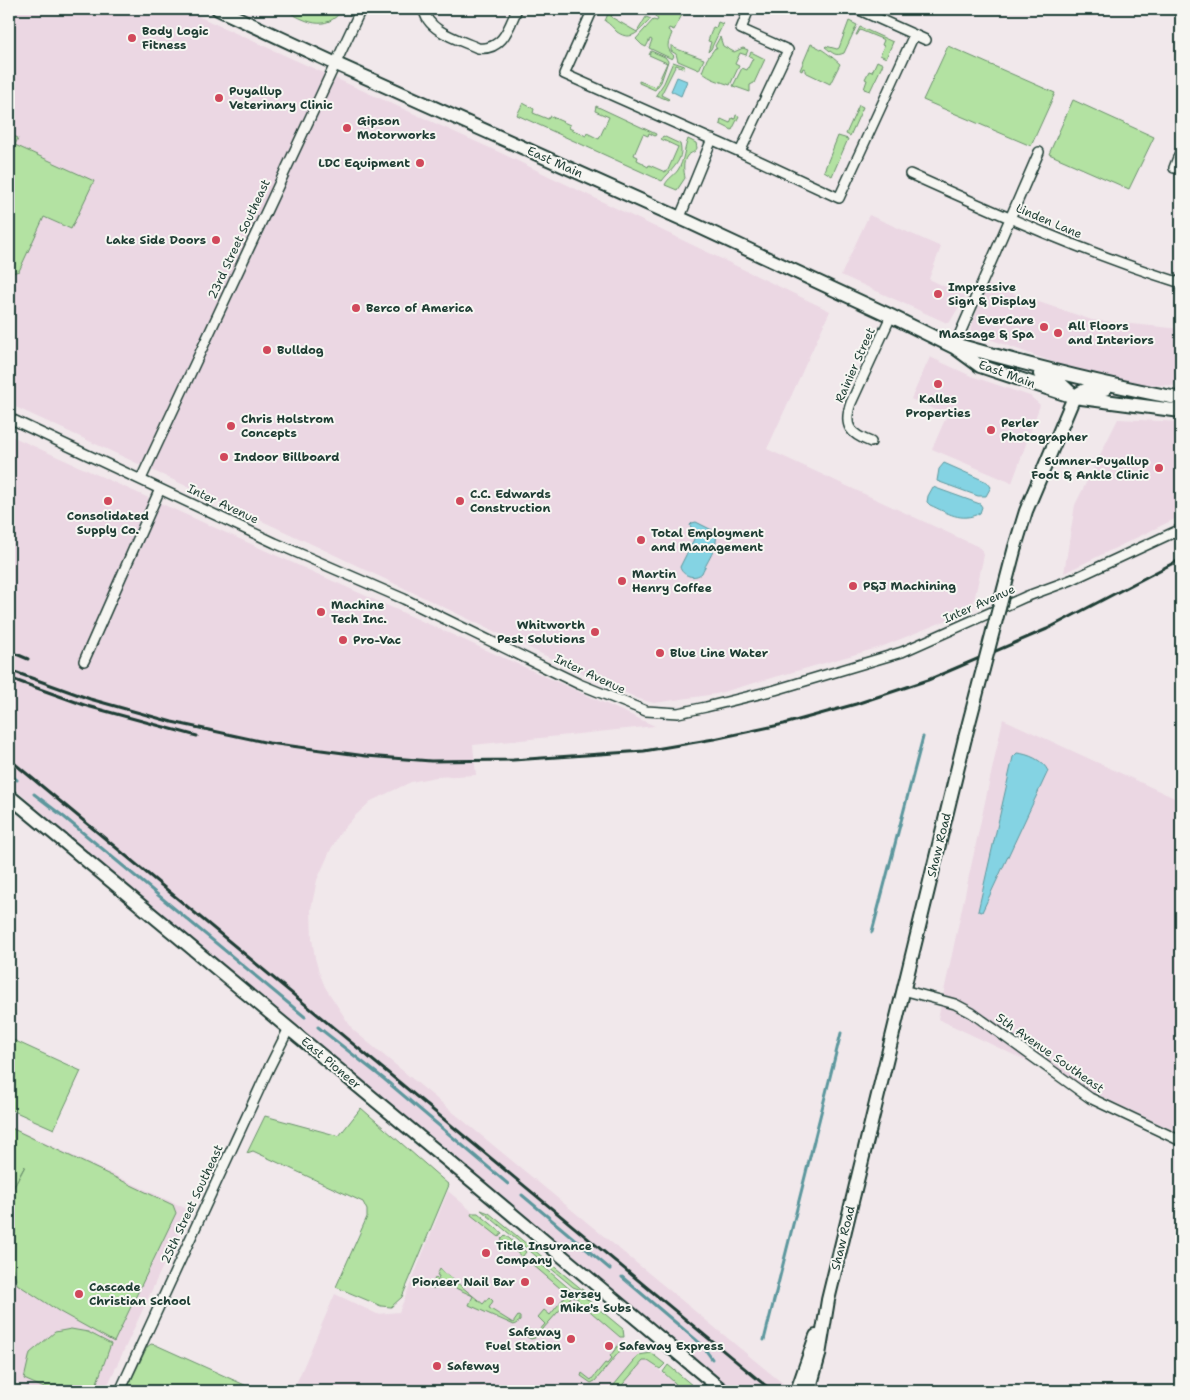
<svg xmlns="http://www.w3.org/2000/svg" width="1190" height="1400" font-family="'Shantell Sans',sans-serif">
<rect width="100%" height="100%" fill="#f1e8eb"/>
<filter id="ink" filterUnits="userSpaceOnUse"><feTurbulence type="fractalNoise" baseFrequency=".02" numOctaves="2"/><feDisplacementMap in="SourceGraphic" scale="10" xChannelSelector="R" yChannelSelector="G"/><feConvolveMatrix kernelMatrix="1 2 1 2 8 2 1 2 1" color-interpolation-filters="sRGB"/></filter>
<g filter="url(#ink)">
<!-- built -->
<path fill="#ebd7e3" d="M 9,9 L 182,9 L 501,153 L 830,311 L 767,449 L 981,548 L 984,555 L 972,610 L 881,647 L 716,694 L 654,703 L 639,699 L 567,666 L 318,547 L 9,404 L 9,274 L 19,271 L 44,217 L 70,229 L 15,145 L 18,138 L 9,134 Z
M 869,215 L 941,247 L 929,279 L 965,296 L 950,322 L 947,323 L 841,275 Z
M 986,284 L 1092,320 L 1181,329 L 1181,386 L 1140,384 L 1064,366 L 970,332 Z
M 930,357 L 971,376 L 1030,396 L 1040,405 L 1012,483 L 932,449 L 947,415 L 911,399 Z
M 1118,419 L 1181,422 L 1181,516 L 1064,573 L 1075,505 Z
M 9,435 L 655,726 L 473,745 L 476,775 L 436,777 L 411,782 L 371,801 L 355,816 L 340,833 L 331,849 L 317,880 L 311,909 L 312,939 L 315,958 L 319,972 L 325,987 L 353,1030 L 792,1391 L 723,1391 L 299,1036 L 9,784 Z
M 1003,719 L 1181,801 L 1181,1134 L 938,1019 Z
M 9,1126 L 189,1210 L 105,1391 L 35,1391 L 9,1379 Z
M 448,1191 L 684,1391 L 293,1391 L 335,1294 L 377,1314 L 399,1312 Z"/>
<!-- green -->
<path fill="#b3e2a2" stroke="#69906b" d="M 283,9 L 343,9 C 325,34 305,21 283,9 Z
M 610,9 L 612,9 L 611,11 L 613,13 L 611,17 L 637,32 L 646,17 L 651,19 C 640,29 633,43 617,32 C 613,28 610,24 605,21 Z
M 659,9 L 685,9 L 674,30 L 669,28 L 668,30 L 672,33 C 668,44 665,47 674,56 L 672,59 L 649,48 L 652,40 L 650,39 L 646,47 L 642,45 L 636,39 L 653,20 L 657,21 L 658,19 L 655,17 Z
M 849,21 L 857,25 L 844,53 C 835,57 833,53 825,47 L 826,46 L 837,49 L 839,48 Z
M 718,22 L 723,24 L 711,49 L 708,52 L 711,42 L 708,41 L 713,27 L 716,28 Z
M 860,27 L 893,42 L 886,58 L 880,55 L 884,46 L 882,45 L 884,40 L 860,30 L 857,35 L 856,35 Z
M 720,37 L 723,46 L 734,52 L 743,48 L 748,50 L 746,55 L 740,53 L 735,64 L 739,66 L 730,85 C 719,81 711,80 702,72 L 707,59 L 715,48 L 717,49 L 715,46 Z
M 811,44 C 823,49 831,56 840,64 L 830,84 L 805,72 L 805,69 L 803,68 L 802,71 L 800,70 Z
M 671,45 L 674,47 L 674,48 L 704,59 L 699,70 L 678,61 L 676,54 L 671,51 Z
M 948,46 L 1055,93 L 1031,146 L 923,100 Z
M 651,51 L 665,57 L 668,61 L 661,82 L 655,90 L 639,83 L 639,81 L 656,87 L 667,63 L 649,55 Z
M 751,52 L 765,59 L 754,83 L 750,85 L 750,92 L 733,86 L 742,68 L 747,70 L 753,58 L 749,56 Z
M 877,61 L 883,64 L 870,91 L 864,89 L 867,80 L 865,79 L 869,71 L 872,72 Z
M 673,62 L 685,66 L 684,68 L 676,65 L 661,95 L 669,99 L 668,100 L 656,95 L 664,83 Z
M 1073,100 L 1154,137 L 1129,189 L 1049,154 Z
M 523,103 L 534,109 L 533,113 L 548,119 L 550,116 L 570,125 L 569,128 L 586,136 L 587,133 L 599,139 L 609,117 L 595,111 L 596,106 L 656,134 L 655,136 L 649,133 L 648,136 L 643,134 L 634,155 L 638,157 L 637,160 L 643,163 L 643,164 L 648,167 L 649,165 L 665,172 L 668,170 L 678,147 L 661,139 L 663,136 L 680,144 C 685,161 670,170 662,181 L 517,115 Z
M 859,105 L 863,107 L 850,136 L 846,134 Z
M 736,115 L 739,116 L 732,130 L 720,124 L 721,119 L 730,123 L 732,118 L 735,119 Z
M 9,134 L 18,138 L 15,145 L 94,181 L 71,229 L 44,217 L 19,271 L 9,274 Z
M 838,136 L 848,139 L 832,176 L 824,171 Z
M 688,139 L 696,143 L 697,148 C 695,153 691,152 687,156 C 682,163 684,171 685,178 L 677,190 L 665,185 C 668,178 674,176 678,170 C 684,161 684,149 688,139 Z
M 9,1038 L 81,1071 L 54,1129 L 9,1109 Z
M 361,1108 L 449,1185 L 402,1297 L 391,1307 L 381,1306 L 336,1287 L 367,1217 L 367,1210 L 363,1202 L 253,1151 L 247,1153 L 265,1116 L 339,1136 Z
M 9,1127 L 173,1205 L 176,1213 L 114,1342 L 60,1312 L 17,1284 L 9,1254 L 9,1197 L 25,1166 L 9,1194 Z
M 481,1210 L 489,1213 L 584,1291 L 573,1287 Z
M 472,1213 L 478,1213 L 502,1233 L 499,1237 L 471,1215 Z
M 505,1235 L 526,1252 L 522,1257 L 501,1239 Z
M 536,1260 L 572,1291 L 582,1295 L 623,1329 L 624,1337 L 620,1337 L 577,1300 L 578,1299 L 575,1297 L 574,1298 L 572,1296 L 535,1338 L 531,1339 L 527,1337 L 526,1333 L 528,1329 L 536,1334 L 545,1324 L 538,1317 L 544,1310 L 550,1315 L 567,1294 L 533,1265 Z
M 440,1269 L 483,1304 L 489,1297 L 493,1301 L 489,1308 L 513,1323 L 518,1316 L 520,1317 L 520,1321 L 514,1325 L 469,1305 L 473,1296 L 438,1280 L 434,1289 L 431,1287 L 435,1278 L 438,1279 L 439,1276 L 437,1275 Z
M 71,1329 L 88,1332 L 111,1344 L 94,1391 L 51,1391 L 24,1379 L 30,1353 L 55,1332 Z
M 621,1342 L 625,1345 L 595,1381 L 591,1383 L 581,1376 L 582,1373 L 591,1380 L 605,1363 L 607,1364 L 612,1358 L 610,1356 Z
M 151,1344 L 156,1345 L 258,1391 L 126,1391 L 147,1347 Z
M 651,1353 L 665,1364 L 660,1369 L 648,1361 L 643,1361 L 617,1391 L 609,1391 L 639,1355 Z
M 668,1365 L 699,1391 L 679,1391 L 675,1383 L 663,1372 Z"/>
<!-- water -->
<path fill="#84d3e3" stroke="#5c979d" d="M 677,77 L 687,81 L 681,96 L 671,91 Z
M 944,463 L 987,482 L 991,487 L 986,496 L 978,496 L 937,481 L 939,469 Z
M 933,487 L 980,504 L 982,507 L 980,513 C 961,523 948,513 930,505 L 927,502 L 928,496 Z
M 696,522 L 714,531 C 722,542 707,561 702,573 C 695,580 682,576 680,567 L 695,537 L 690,525 L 692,523 Z
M 1017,753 C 1028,754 1043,760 1048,771 L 982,912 L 978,911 L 1013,757 Z"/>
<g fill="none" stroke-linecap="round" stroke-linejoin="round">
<!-- stream -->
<path stroke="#5c979d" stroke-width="3" d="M 9,774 L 17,780
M 34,794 L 64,817 L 305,1017
M 872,932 L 923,737
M 318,1027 L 384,1079 L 508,1184
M 522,1195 L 610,1269
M 622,1277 L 702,1345 L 712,1359
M 764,1340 L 841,1033"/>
<!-- street casing -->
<g stroke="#1f3d34" stroke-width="12">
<path id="street" d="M 424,9 C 426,31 460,40 478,48 C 503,51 509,27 517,9
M 593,9 L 564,74 L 740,152 L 839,198 L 914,35
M 857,9 L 926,40
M 1181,85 L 1181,102
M 740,152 L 788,50 L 741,29 L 749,9
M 1174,168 L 1181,150
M 910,174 C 999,214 1088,254 1181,283
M 680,217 L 712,139
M 954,347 L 1039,152
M 9,418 L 275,543 L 404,599 L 579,684 L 646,711 L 678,713 L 706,707 L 775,690 L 902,652 L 1025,597 L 1071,580 L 1181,529
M 871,442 C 850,434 843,426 851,403 L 891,316
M 141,479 L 361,9
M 84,661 L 160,489
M 903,990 L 955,1004 L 972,1013 L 1090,1098 L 1181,1141
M 120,1391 L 269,1068 L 289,1028"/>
</g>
<!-- secondary casing -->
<g stroke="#1f3d34" stroke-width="16">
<path id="secondary" d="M 218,9 L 334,63 L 691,223 L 891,316 L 954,347 L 980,366 L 1074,397 L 1181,411
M 954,344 C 1028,365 1102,384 1177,398
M 1040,374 L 1060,383 L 1073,395
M 1015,547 L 1026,511 L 1074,397 C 1084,388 1091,388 1105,389
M 9,796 L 482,1189 L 723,1391
M 797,1391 L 816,1336
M 809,1391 L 819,1355 L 828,1300 L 965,738"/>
</g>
<!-- street -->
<use href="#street" stroke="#f6f6f2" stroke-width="9"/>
<!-- secondary -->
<use href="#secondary" stroke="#f6f6f2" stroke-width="12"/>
<!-- rail -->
<path stroke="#1f3d34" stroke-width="3" d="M 9,651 L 28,659
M 9,670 L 90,699 L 172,722 L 269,743 L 366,756 L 431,761 L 513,760 L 644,751 L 714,739 L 784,724 L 856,704 L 928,680 L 1047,629 L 1181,559
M 9,678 L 87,706 L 197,736
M 9,759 L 772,1391"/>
<!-- secondary-bridge casing -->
<g stroke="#1f3d34" stroke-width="16" stroke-linecap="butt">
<path id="secondary-bridge" d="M 965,738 L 1015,547"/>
</g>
<!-- secondary-bridge -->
<use href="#secondary-bridge" stroke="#f6f6f2" stroke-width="12"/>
</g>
</g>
<!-- markers -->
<g fill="#d1495b" stroke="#f6f6f2" stroke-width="2">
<circle cx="132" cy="38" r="5"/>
<circle cx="219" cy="98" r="5"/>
<circle cx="347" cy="128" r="5"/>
<circle cx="420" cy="163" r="5"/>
<circle cx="216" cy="240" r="5"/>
<circle cx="938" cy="294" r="5"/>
<circle cx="356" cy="308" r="5"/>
<circle cx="1044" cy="327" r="5"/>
<circle cx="1058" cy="333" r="5"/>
<circle cx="267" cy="350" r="5"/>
<circle cx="938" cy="384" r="5"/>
<circle cx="231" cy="426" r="5"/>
<circle cx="991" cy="430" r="5"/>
<circle cx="224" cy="457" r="5"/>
<circle cx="1159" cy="468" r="5"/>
<circle cx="108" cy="501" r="5"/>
<circle cx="460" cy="501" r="5"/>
<circle cx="641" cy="540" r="5"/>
<circle cx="622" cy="581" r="5"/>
<circle cx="853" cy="586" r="5"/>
<circle cx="321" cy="612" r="5"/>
<circle cx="595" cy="632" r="5"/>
<circle cx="343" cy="640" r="5"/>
<circle cx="660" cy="653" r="5"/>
<circle cx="486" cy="1253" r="5"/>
<circle cx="525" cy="1282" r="5"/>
<circle cx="79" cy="1294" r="5"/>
<circle cx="550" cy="1301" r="5"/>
<circle cx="571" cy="1339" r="5"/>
<circle cx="609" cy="1346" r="5"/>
<circle cx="437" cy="1366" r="5"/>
</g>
<g text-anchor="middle" stroke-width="4" stroke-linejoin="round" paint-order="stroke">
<!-- poi labels -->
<g font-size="12" font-weight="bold" fill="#1f3d34" stroke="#f6f6f2" text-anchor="start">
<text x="142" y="35">Body Logic<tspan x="142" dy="14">Fitness</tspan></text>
<text x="229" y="95">Puyallup<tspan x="229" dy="14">Veterinary Clinic</tspan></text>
<text x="357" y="125">Gipson<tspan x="357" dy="14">Motorworks</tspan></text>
<text x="410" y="167" text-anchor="end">LDC Equipment</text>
<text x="206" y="244" text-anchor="end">Lake Side Doors</text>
<text x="948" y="291">Impressive<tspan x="948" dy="14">Sign &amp; Display</tspan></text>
<text x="366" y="312">Berco of America</text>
<text x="1034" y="324" text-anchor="end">EverCare<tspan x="1034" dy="14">Massage &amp; Spa</tspan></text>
<text x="1068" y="330">All Floors<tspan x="1068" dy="14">and Interiors</tspan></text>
<text x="277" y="354">Bulldog</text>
<text x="938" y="403" text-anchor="middle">Kalles<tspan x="938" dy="14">Properties</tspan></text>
<text x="241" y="423">Chris Holstrom<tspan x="241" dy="14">Concepts</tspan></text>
<text x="1001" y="427">Perler<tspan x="1001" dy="14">Photographer</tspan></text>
<text x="234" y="461">Indoor Billboard</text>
<text x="1149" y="465" text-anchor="end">Sumner-Puyallup<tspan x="1149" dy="14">Foot &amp; Ankle Clinic</tspan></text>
<text x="470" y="498">C.C. Edwards<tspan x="470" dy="14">Construction</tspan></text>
<text x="108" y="520" text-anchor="middle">Consolidated<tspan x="108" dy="14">Supply Co.</tspan></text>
<text x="651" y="537">Total Employment<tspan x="651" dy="14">and Management</tspan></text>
<text x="632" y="578">Martin<tspan x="632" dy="14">Henry Coffee</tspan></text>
<text x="863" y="590">P&amp;J Machining</text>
<text x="331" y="609">Machine<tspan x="331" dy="14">Tech Inc.</tspan></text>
<text x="585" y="629" text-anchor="end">Whitworth<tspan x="585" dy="14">Pest Solutions</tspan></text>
<text x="353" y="644">Pro-Vac</text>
<text x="670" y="657">Blue Line Water</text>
<text x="496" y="1250">Title Insurance<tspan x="496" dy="14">Company</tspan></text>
<text x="515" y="1286" text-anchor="end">Pioneer Nail Bar</text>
<text x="89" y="1291">Cascade<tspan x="89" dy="14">Christian School</tspan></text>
<text x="560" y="1298">Jersey<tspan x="560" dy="14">Mike's Subs</tspan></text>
<text x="561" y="1336" text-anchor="end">Safeway<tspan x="561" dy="14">Fuel Station</tspan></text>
<text x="619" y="1350">Safeway Express</text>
<text x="447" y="1370">Safeway</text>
</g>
<!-- street labels -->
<g font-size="12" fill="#1f3d34" stroke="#f6f6f2">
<text transform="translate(555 162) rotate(24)" y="4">East Main</text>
<text transform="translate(1049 221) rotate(23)" y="4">Linden Lane</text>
<text transform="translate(239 239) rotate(-65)" y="4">23rd Street Southeast</text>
<text transform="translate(855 365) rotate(-66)" y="4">Rainier Street</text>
<text transform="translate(1007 374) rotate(20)" y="4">East Main</text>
<text transform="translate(223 504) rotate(25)" y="4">Inter Avenue</text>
<text transform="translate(979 604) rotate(-24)" y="4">Inter Avenue</text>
<text transform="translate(590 674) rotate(25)" y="4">Inter Avenue</text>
<text transform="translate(939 845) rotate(-76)" y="4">Shaw Road</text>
<text transform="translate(1050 1053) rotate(35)" y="4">5th Avenue Southeast</text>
<text transform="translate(331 1063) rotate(40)" y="4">East Pioneer</text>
<text transform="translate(192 1204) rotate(-65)" y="4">25th Street Southeast</text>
<text transform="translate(843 1238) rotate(-76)" y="4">Shaw Road</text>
</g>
</g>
<!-- margin -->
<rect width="1190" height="1400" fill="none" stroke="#f6f6f2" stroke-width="30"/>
<rect x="15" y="15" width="1160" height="1370" fill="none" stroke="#1f3d34" stroke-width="2" filter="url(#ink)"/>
</svg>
